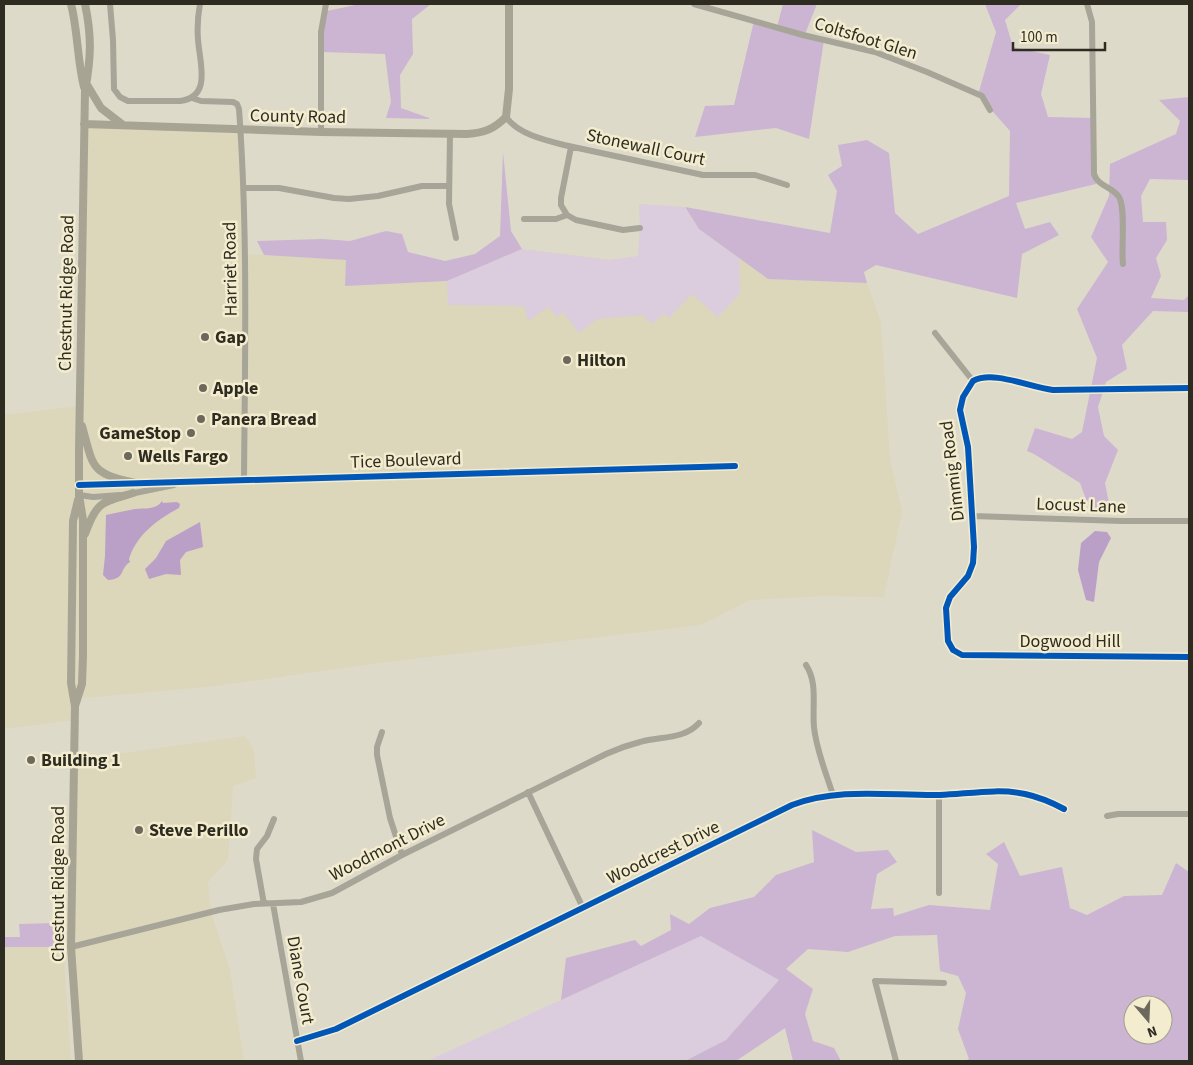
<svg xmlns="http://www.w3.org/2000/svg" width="1193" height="1065" font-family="'Source Sans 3',sans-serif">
<rect width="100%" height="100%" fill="#dedaca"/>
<!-- built -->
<path fill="#dcd6bb" d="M 84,124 L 241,129 L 246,254 L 346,260 L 345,286 L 447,281 L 522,249 L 610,260 L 638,256 L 640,228 L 639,204 L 684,207 L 699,229 L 768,279 L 867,283 L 881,322 L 890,459 L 902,512 L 884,597 L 825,596 L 750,600 L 701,625 L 379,663 L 216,686 L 97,697 L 76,698 L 75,720 L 4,729 L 4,415 L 80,406 Z
M 245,736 L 254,750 L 256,778 L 233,786 L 228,860 L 208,882 L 211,912 L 230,970 L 244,1061 L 79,1061 L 74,1002 L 74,757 L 94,757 Z
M 4,944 L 63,944 L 71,1061 L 4,1061 Z"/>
<!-- green -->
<path fill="#dbcddd" d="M 639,204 L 684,207 L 699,229 L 739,258 L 740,293 L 718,317 L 692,294 L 669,318 L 664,313 L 652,324 L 642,315 L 597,319 L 579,333 L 563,312 L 557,317 L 548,307 L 528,321 L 524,306 L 448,305 L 447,281 L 522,249 L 610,260 L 638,256 L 640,228 Z
M 701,936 L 779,980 L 726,1040 L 685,1061 L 427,1061 Z"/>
<!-- forest -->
<path fill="#cbb5d2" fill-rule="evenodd" d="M 360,4 L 431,4 L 412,19 L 413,54 L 400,75 L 401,108 L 429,118 L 429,119 L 386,118 L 391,102 L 385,54 L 321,52 L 322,12 Z
M 783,4 L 817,4 L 805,34 L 824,40 L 809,139 L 776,128 L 695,137 L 705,106 L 734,105 L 754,21 L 777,27 Z
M 985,4 L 1021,4 L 1005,20 L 1013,47 L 1050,55 L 1041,94 L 1048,117 L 1094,118 L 1096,184 L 1016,203 L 1025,229 L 1050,222 L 1059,235 L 1022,254 L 1017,298 L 876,265 L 864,272 L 867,283 L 768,279 L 699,229 L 685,207 L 830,233 L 837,191 L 828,175 L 842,166 L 838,145 L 867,140 L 889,153 L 895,213 L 918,234 L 1009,196 L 1010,131 L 978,95 L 996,32 Z
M 1189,97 L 1189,179 L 1188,180 L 1150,179 L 1141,196 L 1143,222 L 1166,222 L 1167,240 L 1156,258 L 1161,276 L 1151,298 L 1184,300 L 1189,295 L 1189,312 L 1153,311 L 1122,345 L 1127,369 L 1106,382 L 1098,407 L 1104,436 L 1118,450 L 1105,483 L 1111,513 L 1090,510 L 1080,483 L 1034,454 L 1027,451 L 1035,428 L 1072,439 L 1082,432 L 1097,358 L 1077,309 L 1108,262 L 1091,237 L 1109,196 L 1110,164 L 1176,134 L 1180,121 L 1159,100 Z
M 503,152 L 511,231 L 522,249 L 447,281 L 345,286 L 346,260 L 264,255 L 257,241 L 322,239 L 350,241 L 386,231 L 402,234 L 408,252 L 445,261 L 475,254 L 500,236 Z
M 812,830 L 856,852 L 888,850 L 897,862 L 877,874 L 871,909 L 893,908 L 894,916 L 929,905 L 990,910 L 998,864 L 986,854 L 1004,842 L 1020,876 L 1062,867 L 1070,908 L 1087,915 L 1124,896 L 1162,895 L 1176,863 L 1189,872 L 1189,1061 L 964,1061 L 969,1059 L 958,1029 L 966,993 L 958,976 L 940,971 L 937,935 L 895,936 L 848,952 L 808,949 L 786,969 L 813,989 L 805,1014 L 813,1041 L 834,1048 L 841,1061 L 793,1061 L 785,1028 L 736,1061 L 685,1061 L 726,1040 L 779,980 L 701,936 L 561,1000 L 566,958 L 635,940 L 641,946 L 671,930 L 670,914 L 689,924 L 710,908 L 754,897 L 776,875 L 814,862 ZM 1133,1005 L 1163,1005 L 1163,1035 L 1133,1035 Z
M 56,923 L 56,947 L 4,947 L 4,937 L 20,937 L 19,924 Z"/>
<!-- water -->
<path fill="#ba9fc7" d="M 162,501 L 163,503 L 177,502 L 180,504 L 179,508 C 157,520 137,534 129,559 L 130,562 C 119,569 126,579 108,580 L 103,575 L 105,556 L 106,515 C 115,513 125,511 135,509 C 145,508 156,510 162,501 Z
M 200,522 L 203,547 L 186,552 L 180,560 L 181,575 L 166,574 L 149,579 L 145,569 L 156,558 L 166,541 Z
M 1095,531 L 1107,532 L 1111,538 L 1099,562 L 1094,602 L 1086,600 L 1078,570 L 1081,543 Z"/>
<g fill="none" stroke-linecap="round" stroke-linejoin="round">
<!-- minor -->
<path stroke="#a7a498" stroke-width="6" d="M 110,4 L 113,40 L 114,89 L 120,97 L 128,101 L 180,101 C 213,97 199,61 198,39 C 197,27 198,15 200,4
M 694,4 L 803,35 L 875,52 L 927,72 L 982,96 L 990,110
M 1087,4 L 1092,22 L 1094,174 C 1098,187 1112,186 1119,197 C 1126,208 1121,249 1123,264
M 192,98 L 201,101 L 233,102 L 237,104 L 239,109 C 248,232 245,356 244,480
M 506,117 C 518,134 544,140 564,145 L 703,175 L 755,175 L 787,185
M 321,132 L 321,32 L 326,4
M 450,134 L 449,204 L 456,238
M 244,188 L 279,188 L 334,198 L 349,199 L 378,196 L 422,186 L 449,186
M 567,215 L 561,205 L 561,198 L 571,147
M 524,219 L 556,219 L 567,215 L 576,220 L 623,230 L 640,228
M 935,333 L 973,381
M 1189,388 L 1053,390 C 1029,387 993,370 973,381 L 963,397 L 960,410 L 968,447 L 974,547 L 973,563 L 968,576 L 950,597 L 946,608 L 948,641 L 953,650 L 962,655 L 1189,657
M 79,485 L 735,466
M 130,494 L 174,485
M 79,495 L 93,497 L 120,495
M 973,516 L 1121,521 L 1189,521
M 806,665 C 818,683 812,706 814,727 C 816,749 826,773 833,795
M 382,732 L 377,747 L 377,755 L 390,818 L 402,855
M 528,792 L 583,908
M 1107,816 L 1118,814 L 1189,814
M 939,893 L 939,795
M 264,904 L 256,859 L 257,849 L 267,836 L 274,819
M 273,904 L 301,1061
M 71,947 L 219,910 L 254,904 L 301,902 L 332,893 L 402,855 L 606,754 C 617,749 628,745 640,742 C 660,736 684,740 699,723
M 297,1041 L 336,1029 L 792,805 C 839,787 891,796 940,795 C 967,794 998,788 1025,794 C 1039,797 1051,802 1064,809
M 896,1061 L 875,981 L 944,983"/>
<!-- major -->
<path stroke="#a8a494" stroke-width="8" d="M 71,4 C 78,31 77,59 84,87
M 86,83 L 101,108 L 123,125
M 84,124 L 321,132 L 467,134 C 484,133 494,129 506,117 L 509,89 L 509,4
M 82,426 C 94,469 90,473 136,483
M 78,500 L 73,521 L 71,683 L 75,706 L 71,947 L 79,1061
M 85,534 C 97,501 101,503 133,493
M 75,706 L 82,684 L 83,656 L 83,520 L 79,495 L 79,450 L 85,91 C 91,58 92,37 85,4"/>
<!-- cycleway casing -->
<g stroke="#f3eccf" stroke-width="9">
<path id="cycleway" d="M 1189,388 L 1053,390 C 1029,387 993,370 973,381 L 963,397 L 960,410 L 968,447 L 974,547 L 973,563 L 968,576 L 950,597 L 946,608 L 948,641 L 953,650 L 962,655 L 1189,657
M 79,485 L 735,466
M 297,1041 L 336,1029 L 792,805 C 839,787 891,796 940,795 C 967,794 998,788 1025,794 C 1039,797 1051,802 1064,809"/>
</g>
<!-- cycleway -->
<use href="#cycleway" stroke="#0057b8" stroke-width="6"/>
</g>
<!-- markers -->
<g fill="#6c695c" stroke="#f3eccf" stroke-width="2">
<circle cx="205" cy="337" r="5"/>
<circle cx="567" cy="360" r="5"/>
<circle cx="203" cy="388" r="5"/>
<circle cx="201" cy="419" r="5"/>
<circle cx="191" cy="433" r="5"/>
<circle cx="128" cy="456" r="5"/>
<circle cx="31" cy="760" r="5"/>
<circle cx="139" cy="830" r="5"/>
</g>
<g text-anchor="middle" stroke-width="5" stroke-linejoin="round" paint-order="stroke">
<!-- street labels -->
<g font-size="18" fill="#2e2c21" stroke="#f3eccf">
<text transform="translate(866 38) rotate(17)" y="6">Coltsfoot Glen</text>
<text transform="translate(298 116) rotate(1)" y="6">County Road</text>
<text transform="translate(646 147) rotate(12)" y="6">Stonewall Court</text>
<text transform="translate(230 269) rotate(-91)" y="6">Harriet Road</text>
<text transform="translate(66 293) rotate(-89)" y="6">Chestnut Ridge Road</text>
<text transform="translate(406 460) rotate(-2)" y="6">Tice Boulevard</text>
<text transform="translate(952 471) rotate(-97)" y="6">Dimmig Road</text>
<text transform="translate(1081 505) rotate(2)" y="6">Locust Lane</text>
<text x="1070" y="647">Dogwood Hill</text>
<text transform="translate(387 847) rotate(-27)" y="6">Woodmont Drive</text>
<text transform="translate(663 852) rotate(-26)" y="6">Woodcrest Drive</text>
<text transform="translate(58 884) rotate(-90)" y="6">Chestnut Ridge Road</text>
<text transform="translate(301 980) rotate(80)" y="6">Diane Court</text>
</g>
<!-- poi labels -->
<g font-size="18" font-weight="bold" fill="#2e2c21" stroke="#f3eccf" text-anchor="start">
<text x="215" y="343">Gap</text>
<text x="577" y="366">Hilton</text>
<text x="213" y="394">Apple</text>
<text x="211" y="425">Panera Bread</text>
<text x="181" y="439" text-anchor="end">GameStop</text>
<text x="138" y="462">Wells Fargo</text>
<text x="41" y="766">Building 1</text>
<text x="149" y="836">Steve Perillo</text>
</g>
</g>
<!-- border -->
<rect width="1193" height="1065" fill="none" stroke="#2e2c21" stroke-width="10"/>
<!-- north arrow -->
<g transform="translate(1148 1020) rotate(161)"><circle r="24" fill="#f3eccf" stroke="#a49f89"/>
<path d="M0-4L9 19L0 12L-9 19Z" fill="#6c695c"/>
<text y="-8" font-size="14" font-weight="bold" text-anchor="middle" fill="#2e2c21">N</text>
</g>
<!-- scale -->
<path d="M1013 42v8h92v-8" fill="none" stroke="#2e2c21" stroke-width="2.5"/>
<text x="1020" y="42" font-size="15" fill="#2e2c21" stroke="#f3eccf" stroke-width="4" paint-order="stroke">100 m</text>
</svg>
